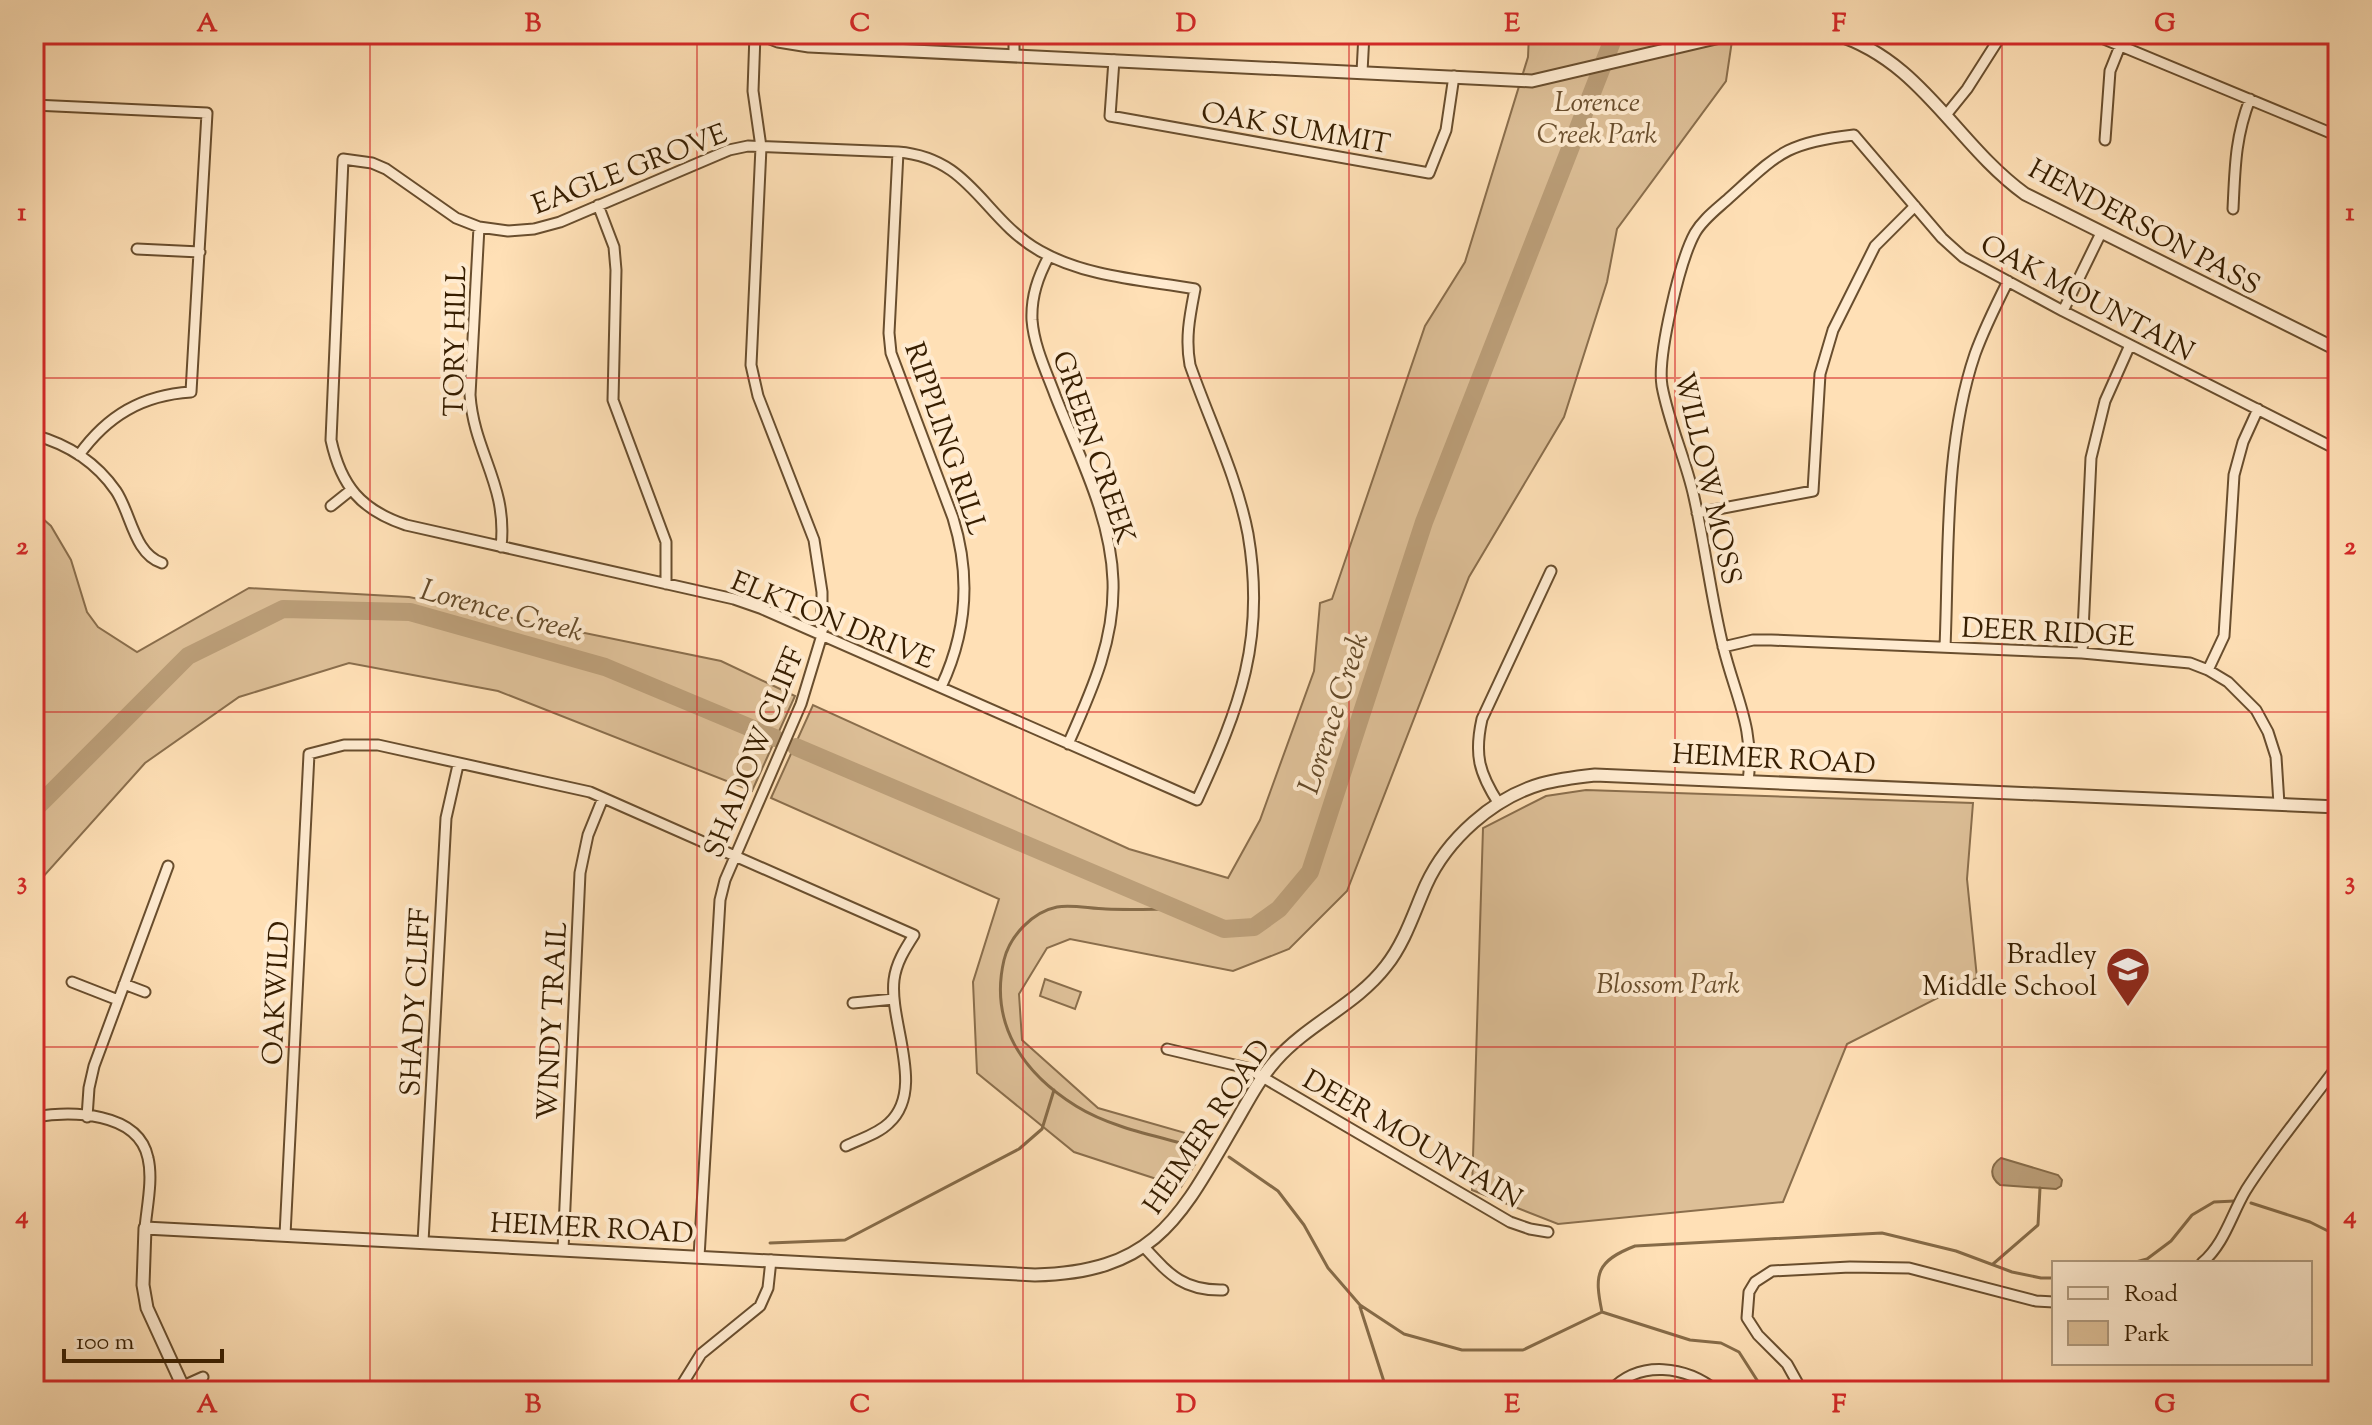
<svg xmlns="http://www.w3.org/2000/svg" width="2372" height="1425" font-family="'Sorts Mill Goudy',serif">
<rect width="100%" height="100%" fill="#ffe0b6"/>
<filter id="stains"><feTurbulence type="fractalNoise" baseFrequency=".0025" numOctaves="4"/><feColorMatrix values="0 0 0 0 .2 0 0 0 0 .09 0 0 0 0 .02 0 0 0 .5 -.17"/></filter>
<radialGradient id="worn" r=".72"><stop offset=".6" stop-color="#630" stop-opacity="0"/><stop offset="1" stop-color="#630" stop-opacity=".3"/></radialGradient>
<!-- green -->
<path fill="#ddbf97" stroke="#8a6e4c" stroke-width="2" d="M 1529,34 L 1733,34 L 1726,81 L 1617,229 L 1607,282 L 1564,417 L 1469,577 L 1347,891 L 1289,949 L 1233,971 L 1070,939 L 1047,948 L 1019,994 L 1022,1040 L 1098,1108 L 1210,1140 L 1181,1187 L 1074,1152 L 977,1073 L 973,982 L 999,899 L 771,798 L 813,705 L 1129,849 L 1228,878 L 1260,820 L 1314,671 L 1320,603 L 1332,599 L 1425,326 L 1465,262 L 1528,57 Z
M 34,511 L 51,526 L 71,560 L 87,612 L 98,627 L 137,652 L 249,588 L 409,597 L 721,661 L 795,696 L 752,791 L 498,691 L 349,663 L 239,697 L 145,763 L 34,887 Z
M 1586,790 L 1973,803 L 1967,879 L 1977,978 L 1847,1044 L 1783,1202 L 1558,1224 L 1472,1190 L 1483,828 L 1546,796 Z
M 1045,979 L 1081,992 L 1075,1009 L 1040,996 Z"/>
<!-- water -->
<path fill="#bb9e78" stroke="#866b48" stroke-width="2" d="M 2001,1158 L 2058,1175 L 2062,1180 L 2061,1186 L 2056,1189 L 2000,1185 C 1989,1177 1990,1165 2001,1158 Z"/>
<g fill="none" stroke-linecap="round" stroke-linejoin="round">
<!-- stream -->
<path stroke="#866b48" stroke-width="3" d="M 1179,909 C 1155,909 1130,910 1106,909 C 1091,909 1072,904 1057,907 C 1032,912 1010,936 1004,960 C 989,1024 1023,1073 1076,1106 C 1113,1129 1162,1137 1203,1149
M 1229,1157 L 1278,1191 L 1304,1225 L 1328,1268 L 1360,1305 L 1404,1334 L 1462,1350 L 1523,1350 L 1602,1312 L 1690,1340 L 1721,1343 L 1739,1352 L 1764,1391
M 2251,1203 L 2310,1222 L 2338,1236
M 770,1243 L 845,1240 L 1019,1149 L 1042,1129 L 1054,1090
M 2132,1263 L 2147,1259 L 2171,1241 L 2192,1215 L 2214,1202 L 2235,1201
M 1993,1264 L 2038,1225 L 2040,1188
M 1360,1307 L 1387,1391
M 1602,1312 C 1594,1274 1596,1261 1635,1246 L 1882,1233 L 1956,1251 L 2012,1272 L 2041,1278 L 2054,1278"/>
<!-- river -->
<path stroke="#bb9e78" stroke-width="18" d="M 796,747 L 1224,929 L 1254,927 L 1279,909 L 1310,872 L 1424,522 L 1615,34
M 34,810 L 188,656 L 283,609 L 410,612 L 605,667 L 775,738"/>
<!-- minor casing -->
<g stroke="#694e2e" stroke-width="13">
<path id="minor" d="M 2092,34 L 2338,136
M 1014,55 L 1014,34
M 1114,60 L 1110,116 L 1429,173 L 1446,130 L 1454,76
M 1362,72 L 1364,34
M 34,105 L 207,113 L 191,392 C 142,395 107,416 79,455
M 1946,115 L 1967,89 L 2002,34
M 2105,140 L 2110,71 L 2120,46
M 748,146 L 898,152 C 972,158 982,218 1040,251 C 1086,277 1144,280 1195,289 C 1190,315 1185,338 1190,365 C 1209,420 1237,476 1248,534 C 1266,639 1240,707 1197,800 L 760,608 L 734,599 L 406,525 C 361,510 341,486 331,440 L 343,159 L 372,163 L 386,169 L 456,218 L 479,227 L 508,231 L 534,229 L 560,222 L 729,150 Z
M 898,152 L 889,333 L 891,353 L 953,518 C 971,576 967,632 941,687
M 598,205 L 614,247 L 616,270 L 613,400 L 666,542 L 666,584
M 2233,209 C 2235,168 2235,138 2250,99
M 479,227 L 470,395 C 474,453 508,485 501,547
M 137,249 L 200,252
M 1049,256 C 1038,277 1031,296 1032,320 C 1034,346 1046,371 1055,395 C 1078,454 1111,516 1113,581 C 1115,640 1092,690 1068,744
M 2063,311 L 2101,233
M 34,435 C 67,444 96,462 116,491 C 131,513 134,554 162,563
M 331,506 L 351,490
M 1697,513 L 1813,491 L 1820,374 L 1833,330 L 1875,246 L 1915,206
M 1723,647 L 1753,640 L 1771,640 L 2082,653 L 2190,663 L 2208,670 L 2228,682 L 2256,710 L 2268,732 L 2276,757 L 2279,804
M 1945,647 C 1949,552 1944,445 1975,354 C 1984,329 1996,305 2008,281
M 2082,653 L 2091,458 L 2105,401 L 2130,345
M 2208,670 L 2224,636 L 2234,475 L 2243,442 L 2258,409
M 1748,782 C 1755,728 1735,696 1723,646 C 1711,597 1705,546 1694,497 C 1686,460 1669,424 1662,386 C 1657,356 1680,260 1695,233 C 1703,219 1717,209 1729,198 C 1779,153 1785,143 1854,135 L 1942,238 L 1963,257 L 2063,311 L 2338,450
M 1499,804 C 1479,773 1474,755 1482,719 L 1551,571
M 72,982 L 118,1000
M 124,984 L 145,992
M 853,1003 L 894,999
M 1167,1049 L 1247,1068 L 1510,1222 L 1530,1229 L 1548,1232
M 34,1117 C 71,1111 138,1111 148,1158 C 153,1179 147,1206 145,1228
M 87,1117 L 89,1088 L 94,1066 L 168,866
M 285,1235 L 309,754 L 344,745 L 378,745 L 590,792 L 914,935 C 905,949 896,963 894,980 C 889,1023 926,1089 889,1123 C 878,1134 860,1139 846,1146
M 423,1242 L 446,818 L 458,765
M 1144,1247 C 1169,1274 1183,1291 1223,1290
M 563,1250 L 580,873 L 588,835 L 603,798
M 699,1257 L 720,900 L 725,880 L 801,704 L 822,635 L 822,592 L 814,540 L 758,396 L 751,365 L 761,147 L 753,91 L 755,34
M 2202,1263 C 2225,1243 2231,1215 2246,1190 C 2274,1146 2308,1106 2338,1065
M 183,1386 L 203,1377
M 678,1391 L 701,1354 L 760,1306 L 768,1288 L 771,1260
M 1610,1391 C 1640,1359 1686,1366 1717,1391
M 1802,1391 L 1787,1364 L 1758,1335 L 1747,1318 L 1749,1292 L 1755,1282 L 1772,1271 L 1850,1267 L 1909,1268 L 2036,1301 L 2054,1302"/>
</g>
<!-- tertiary casing -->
<g stroke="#694e2e" stroke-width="15">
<path id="tertiary" d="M 760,34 L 778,41 L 809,46 L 1532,81 L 1733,34
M 1835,34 C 1922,61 1955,143 2025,194 L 2338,350
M 185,1391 L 147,1308 L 143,1285 L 145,1228 L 1035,1275 C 1158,1272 1181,1215 1237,1120 C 1249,1099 1260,1078 1276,1060 C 1309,1023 1356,1005 1386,966 C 1405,942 1414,912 1426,885 C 1447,839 1493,798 1541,784 C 1559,779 1577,777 1595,775 L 2338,807"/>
</g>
<!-- minor -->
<use href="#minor" stroke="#ffebd0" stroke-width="9"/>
<!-- tertiary -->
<use href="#tertiary" stroke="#ffebd0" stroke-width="11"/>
</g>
<!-- grid -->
<path fill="none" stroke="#d62828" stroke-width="2" stroke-opacity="0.55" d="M 370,34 L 370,1391M 697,34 L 697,1391M 1023,34 L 1023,1391M 1349,34 L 1349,1391M 1675,34 L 1675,1391M 2002,34 L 2002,1391M 34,378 L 2338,378M 34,712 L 2338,712M 34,1047 L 2338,1047"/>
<!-- icons -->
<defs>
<g id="school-pin" transform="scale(2.3)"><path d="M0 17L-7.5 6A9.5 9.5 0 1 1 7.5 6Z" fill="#8f2418" stroke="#ffebd0"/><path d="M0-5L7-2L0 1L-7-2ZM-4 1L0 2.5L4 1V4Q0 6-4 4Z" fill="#fff"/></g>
</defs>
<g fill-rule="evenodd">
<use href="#school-pin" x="2128" y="969"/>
</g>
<g text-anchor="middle" stroke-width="8" stroke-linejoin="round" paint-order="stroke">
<!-- park labels -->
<g font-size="28" font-style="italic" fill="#694e2d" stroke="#ffebd0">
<text x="1597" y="111">Lorence<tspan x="1597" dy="32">Creek Park</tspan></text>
<text x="1668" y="993">Blossom Park</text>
</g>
<!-- street labels -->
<g font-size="28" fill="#371e00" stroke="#ffebd0">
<text transform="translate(1296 127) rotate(10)" y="10">OAK SUMMIT</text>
<text transform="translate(629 168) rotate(-21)" y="10">EAGLE GROVE</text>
<text transform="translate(2145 226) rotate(28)" y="10">HENDERSON PASS</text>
<text transform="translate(2088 297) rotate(28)" y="10">OAK MOUNTAIN</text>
<text transform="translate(454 341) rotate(-89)" y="10">TORY HILL</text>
<text transform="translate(947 438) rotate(71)" y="10">RIPPLING RILL</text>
<text transform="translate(1095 447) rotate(71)" y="10">GREEN CREEK</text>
<text transform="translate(1709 478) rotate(77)" y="10">WILLOW MOSS</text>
<text transform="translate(833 619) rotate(22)" y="10">ELKTON DRIVE</text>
<text transform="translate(2048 631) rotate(3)" y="10">DEER RIDGE</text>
<text transform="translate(753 752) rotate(-68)" y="10">SHADOW CLIFF</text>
<text transform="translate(1774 758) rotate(3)" y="10">HEIMER ROAD</text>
<text transform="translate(275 993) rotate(-87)" y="10">OAKWILD</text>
<text transform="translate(414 1002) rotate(-87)" y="10">SHADY CLIFF</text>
<text transform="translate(551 1021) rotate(-87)" y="10">WINDY TRAIL</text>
<text transform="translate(1206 1126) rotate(-56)" y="10">HEIMER ROAD</text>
<text transform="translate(1413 1138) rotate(30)" y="10">DEER MOUNTAIN</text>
<text transform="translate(592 1227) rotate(3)" y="10">HEIMER ROAD</text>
</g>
<!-- poi labels -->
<g font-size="28" fill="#371e00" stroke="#ffebd0" text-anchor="end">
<text x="2097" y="963">Bradley<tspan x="2097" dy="32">Middle School</tspan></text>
</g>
<!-- water labels -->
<g font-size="30" font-style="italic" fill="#654b2a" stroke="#ffebd0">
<text transform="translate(502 610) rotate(15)" y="10">Lorence Creek</text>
<text transform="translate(1333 713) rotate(-72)" y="10">Lorence Creek</text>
</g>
</g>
<!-- margin -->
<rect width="2372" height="1425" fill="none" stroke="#ffe0b6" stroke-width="88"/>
<!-- legend -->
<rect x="2052" y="1261" width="260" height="104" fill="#ffebd0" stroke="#af997d" stroke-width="2"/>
<rect x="2068" y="1287" width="40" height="12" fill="#ffebd0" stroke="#af997d" stroke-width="2"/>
<text x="2124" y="1301" font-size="24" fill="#371e00">Road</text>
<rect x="2068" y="1321" width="40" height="24" fill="#ddbf97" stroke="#af997d" stroke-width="2"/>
<text x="2124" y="1341" font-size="24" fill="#371e00">Park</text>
<!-- scale -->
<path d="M64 1349v12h158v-12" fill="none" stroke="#371e00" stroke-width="4"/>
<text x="76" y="1349" font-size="24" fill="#371e00" stroke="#ffebd0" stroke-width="6" paint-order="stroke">100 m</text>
<rect x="44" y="44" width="2284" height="1337" fill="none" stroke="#d62828" stroke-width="3"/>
<g font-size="26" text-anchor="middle" font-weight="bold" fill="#d62828">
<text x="207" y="31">A</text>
<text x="533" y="31">B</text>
<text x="860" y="31">C</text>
<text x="1186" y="31">D</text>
<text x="1512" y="31">E</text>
<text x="1839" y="31">F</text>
<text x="2165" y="31">G</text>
<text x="22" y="220">1</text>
<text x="2350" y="220">1</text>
<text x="22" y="554">2</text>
<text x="2350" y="554">2</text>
<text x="22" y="889">3</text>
<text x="2350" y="889">3</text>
<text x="22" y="1223">4</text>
<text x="2350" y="1223">4</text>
<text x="207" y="1412">A</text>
<text x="533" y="1412">B</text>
<text x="860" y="1412">C</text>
<text x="1186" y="1412">D</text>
<text x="1512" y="1412">E</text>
<text x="1839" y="1412">F</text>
<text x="2165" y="1412">G</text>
</g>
<rect width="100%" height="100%" filter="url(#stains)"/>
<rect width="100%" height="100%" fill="url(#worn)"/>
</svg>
